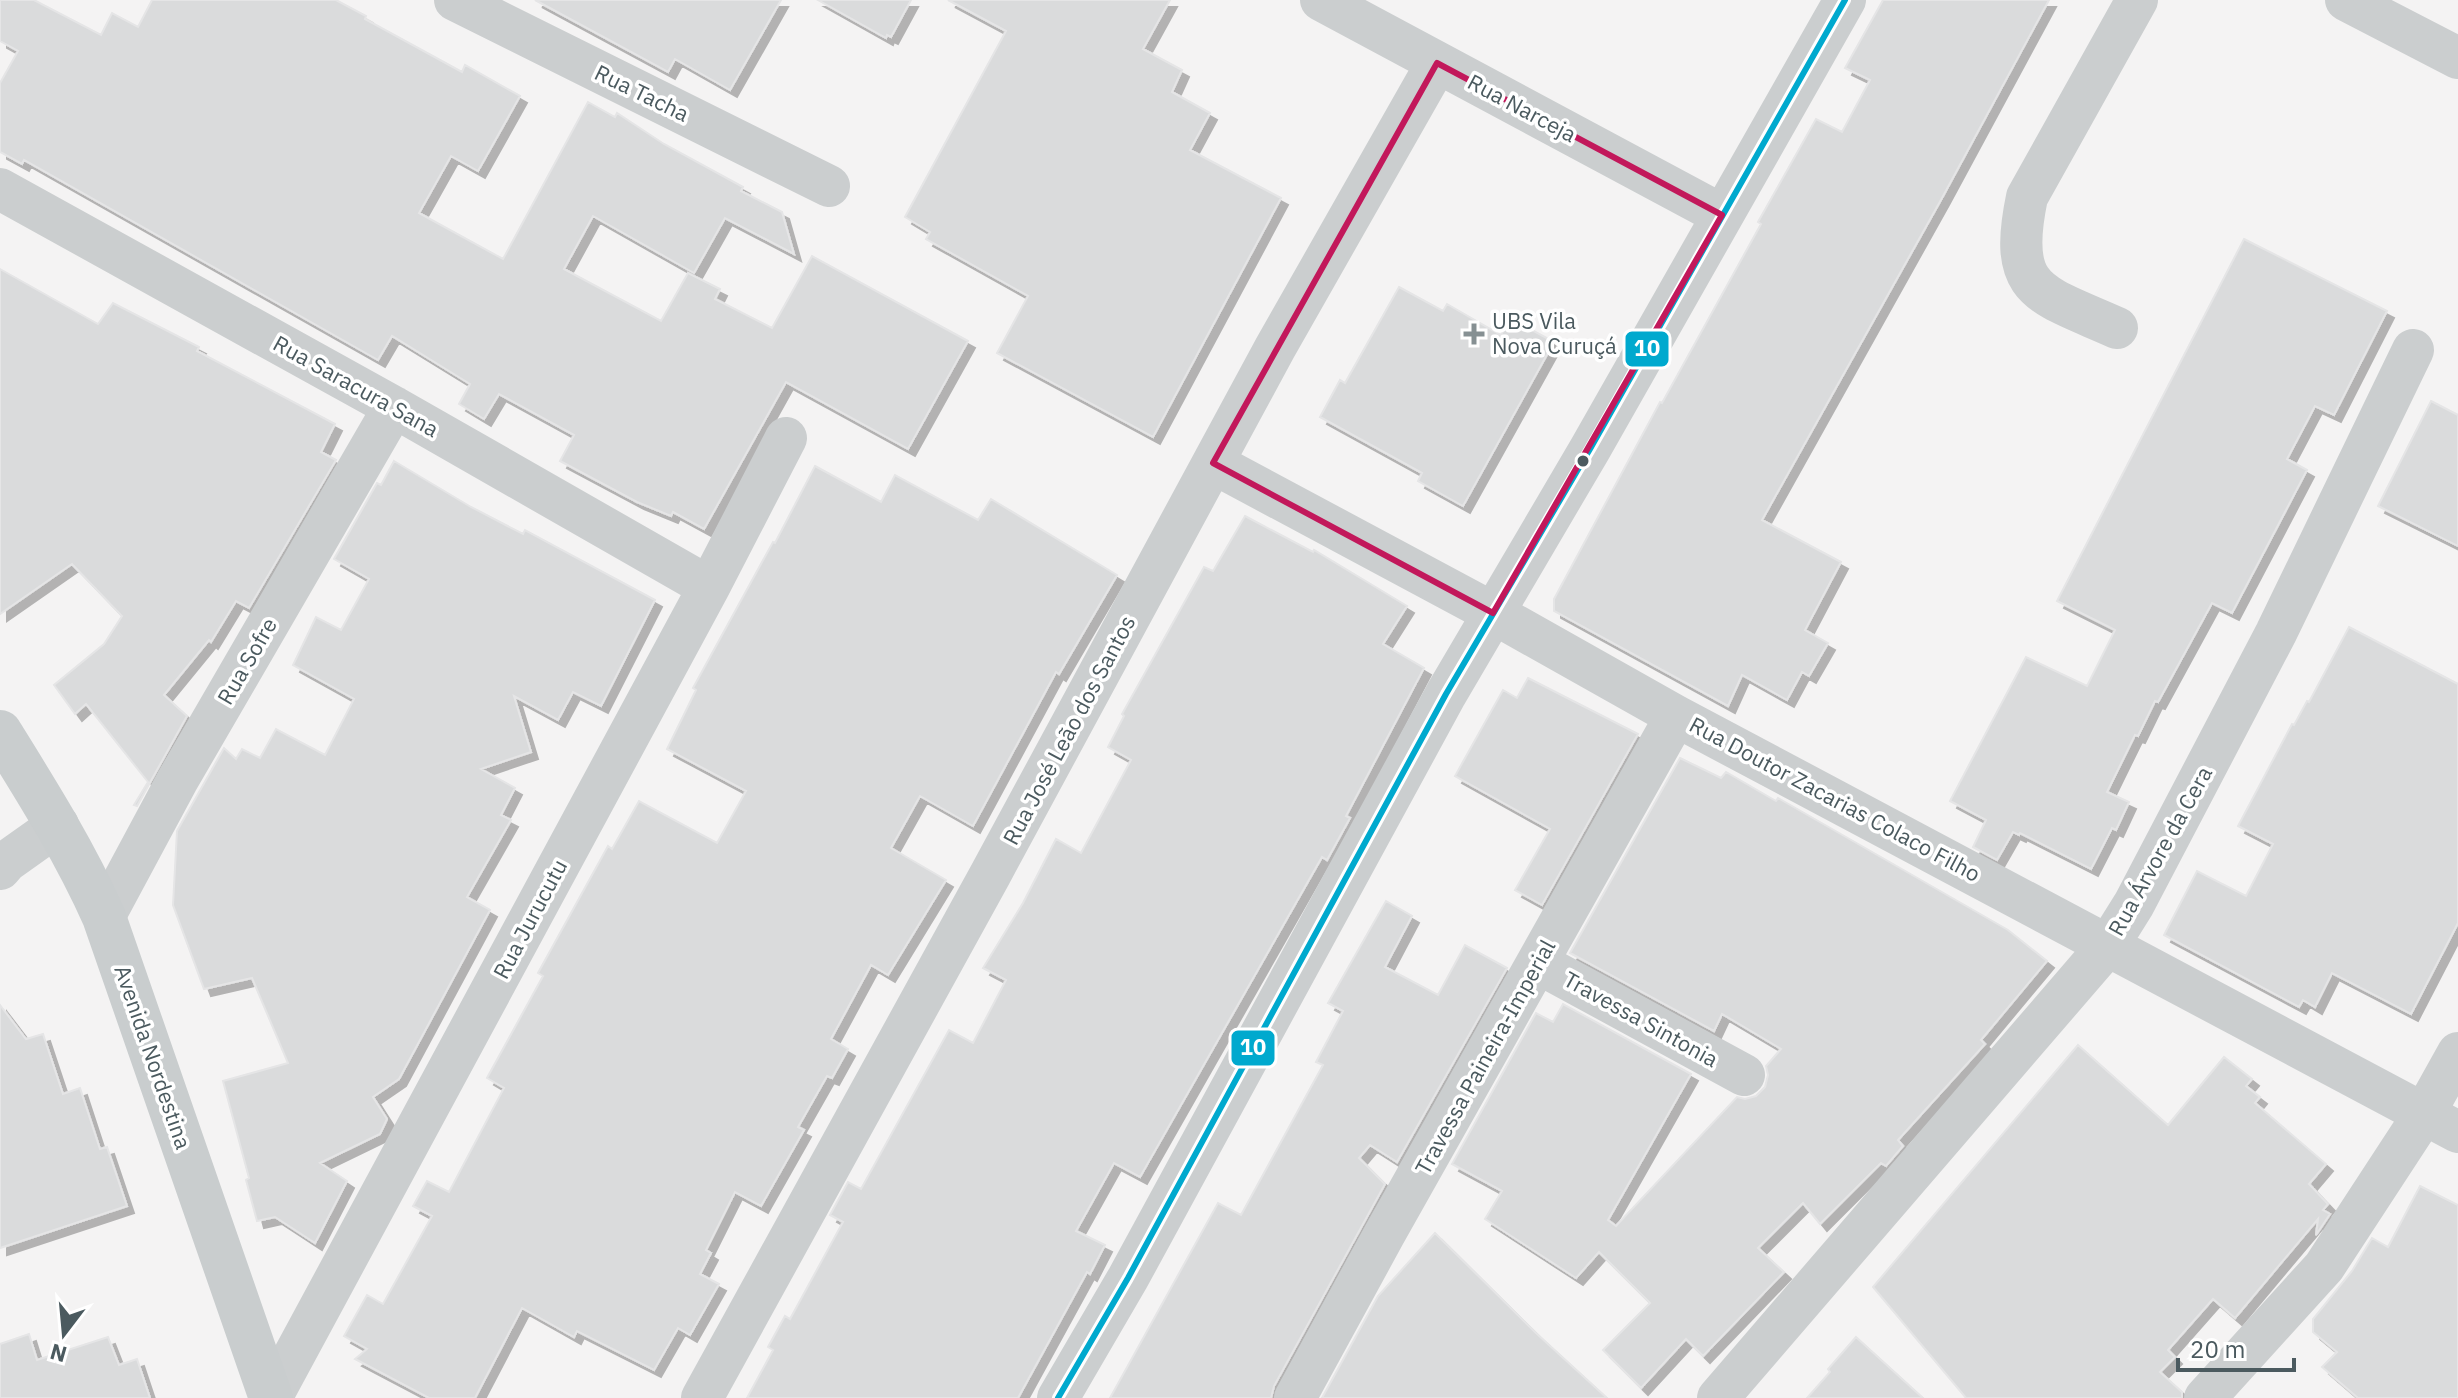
<svg xmlns="http://www.w3.org/2000/svg" width="2458" height="1398" font-family="'IBM Plex Sans',sans-serif">
<defs>
<filter id="shadow"><feDropShadow dx="7" dy="7" stdDeviation="0" flood-color="#0004"/></filter>
</defs>
<rect width="100%" height="100%" fill="#f4f3f3"/>
<!-- building -->
<path fill="#dadbdc" stroke="#e5e5e6" stroke-width="2" filter="url(#shadow)" d="M 0,0 L 34,0 L 101,35 L 112,13 L 138,27 L 152,0 L 336,0 L 366,16 L 365,19 L 462,72 L 465,65 L 520,96 L 478,171 L 451,156 L 419,213 L 503,259 L 588,102 L 615,117 L 617,113 L 664,144 L 743,187 L 741,191 L 782,212 L 794,254 L 725,218 L 694,273 L 593,216 L 564,269 L 661,321 L 688,273 L 720,289 L 715,299 L 772,328 L 812,256 L 968,341 L 908,449 L 786,382 L 704,529 L 673,512 L 671,516 L 637,502 L 560,461 L 574,435 L 499,394 L 484,419 L 459,404 L 470,384 L 392,336 L 378,360 L 24,160 L 22,164 L 0,152 L 0,83 L 18,51 L 0,41 Z
M 535,0 L 781,0 L 730,90 L 675,59 L 668,72 Z
M 818,0 L 911,0 L 891,37 L 887,35 L 886,38 Z
M 948,0 L 1170,0 L 1143,49 L 1182,70 L 1172,92 L 1210,113 L 1190,150 L 1281,198 L 1153,437 L 997,353 L 1028,296 L 926,239 L 930,232 L 905,217 L 1006,31 Z
M 1883,0 L 2049,0 L 1942,198 L 1762,520 L 1841,562 L 1805,630 L 1828,643 L 1809,676 L 1802,672 L 1787,700 L 1742,675 L 1728,706 L 1554,611 L 1554,599 L 1660,402 L 1662,403 L 1761,224 L 1758,222 L 1816,119 L 1842,132 L 1870,80 L 1845,68 Z
M 2244,239 L 2387,311 L 2334,415 L 2315,406 L 2287,459 L 2307,470 L 2232,613 L 2212,603 L 2158,702 L 2155,701 L 2138,736 L 2135,735 L 2107,792 L 2129,802 L 2116,830 L 2112,828 L 2091,869 L 2020,833 L 2019,835 L 2013,832 L 1997,860 L 1973,847 L 1986,820 L 1950,801 L 2026,657 L 2087,686 L 2115,630 L 2057,601 Z
M 0,269 L 98,324 L 113,303 L 199,347 L 197,351 L 335,424 L 321,452 L 336,460 L 249,608 L 236,601 L 211,642 L 209,640 L 164,695 L 187,716 L 137,806 L 134,805 L 148,782 L 86,704 L 75,714 L 54,685 L 104,644 L 122,616 L 72,564 L 0,614 Z
M 1399,287 L 1443,311 L 1447,304 L 1501,335 L 1510,318 L 1554,342 L 1463,506 L 1418,481 L 1422,473 L 1320,417 L 1340,380 L 1345,383 Z
M 2431,401 L 2458,415 L 2458,546 L 2378,506 Z
M 394,461 L 471,507 L 523,534 L 525,530 L 655,600 L 601,706 L 573,692 L 558,720 L 514,696 L 531,752 L 481,769 L 515,788 L 501,815 L 511,820 L 467,897 L 490,910 L 399,1079 L 373,1097 L 387,1119 L 380,1134 L 320,1163 L 347,1181 L 315,1243 L 275,1217 L 257,1221 L 246,1180 L 249,1178 L 223,1081 L 288,1063 L 252,978 L 204,989 L 173,905 L 177,831 L 224,748 L 236,759 L 242,749 L 260,758 L 276,729 L 325,755 L 354,699 L 293,665 L 316,617 L 341,630 L 369,579 L 334,559 L 377,483 L 381,485 Z
M 815,466 L 881,502 L 895,475 L 978,520 L 991,499 L 1117,575 L 1059,674 L 1056,672 L 973,826 L 920,796 L 891,848 L 946,880 L 888,975 L 871,965 L 831,1039 L 848,1049 L 832,1078 L 827,1076 L 798,1127 L 804,1130 L 761,1206 L 735,1192 L 706,1250 L 711,1253 L 700,1274 L 719,1284 L 690,1335 L 678,1328 L 654,1370 L 577,1331 L 574,1337 L 522,1308 L 475,1398 L 429,1398 L 355,1359 L 367,1349 L 344,1336 L 367,1295 L 383,1304 L 432,1216 L 413,1206 L 427,1181 L 449,1192 L 504,1088 L 487,1078 L 543,976 L 538,973 L 608,846 L 612,849 L 639,801 L 717,843 L 746,791 L 667,749 L 696,690 L 693,688 L 773,542 L 775,543 Z
M 1245,516 L 1313,552 L 1314,550 L 1407,606 L 1383,644 L 1424,668 L 1346,816 L 1350,818 L 1327,860 L 1322,857 L 1140,1177 L 1114,1163 L 1076,1231 L 1105,1245 L 1090,1274 L 1087,1272 L 1018,1398 L 747,1398 L 773,1350 L 768,1347 L 785,1316 L 790,1319 L 843,1222 L 830,1215 L 848,1182 L 861,1189 L 949,1030 L 973,1043 L 1006,980 L 983,968 L 1023,903 L 1056,839 L 1081,853 L 1131,760 L 1108,747 L 1124,716 L 1122,714 L 1204,567 L 1213,571 Z
M 2349,627 L 2458,684 L 2458,923 L 2411,1014 L 2332,973 L 2315,1007 L 2303,1000 L 2299,1007 L 2164,935 L 2197,871 L 2246,896 L 2273,844 L 2238,826 L 2292,724 L 2294,725 L 2307,701 L 2309,702 Z
M 1528,678 L 1638,734 L 1542,905 L 1515,890 L 1550,829 L 1455,776 L 1503,690 L 1517,698 Z
M 1680,758 L 1721,778 L 1726,772 L 1776,801 L 1778,798 L 2008,930 L 2047,961 L 1981,1040 L 1985,1044 L 1898,1140 L 1903,1146 L 1886,1166 L 1881,1163 L 1820,1224 L 1803,1203 L 1758,1248 L 1784,1272 L 1703,1356 L 1686,1339 L 1641,1388 L 1603,1350 L 1650,1303 L 1599,1252 L 1576,1278 L 1485,1219 L 1502,1191 L 1452,1164 L 1536,1013 L 1553,1022 L 1563,1004 L 1691,1074 L 1608,1220 L 1616,1226 L 1737,1097 L 1745,1099 L 1756,1096 L 1765,1087 L 1768,1075 L 1766,1066 L 1781,1049 L 1722,1014 L 1714,1031 L 1570,953 Z
M 1386,901 L 1412,916 L 1385,967 L 1438,995 L 1465,945 L 1507,968 L 1397,1162 L 1370,1145 L 1359,1158 L 1385,1184 L 1274,1386 L 1271,1398 L 1110,1398 L 1218,1203 L 1241,1215 L 1323,1065 L 1316,1062 L 1343,1011 L 1328,1003 Z
M 0,1005 L 26,1039 L 43,1034 L 63,1094 L 80,1088 L 100,1149 L 107,1147 L 127,1206 L 0,1248 Z
M 2078,1045 L 2168,1125 L 2224,1057 L 2252,1079 L 2246,1086 L 2260,1097 L 2255,1103 L 2326,1164 L 2309,1184 L 2328,1204 L 2323,1210 L 2330,1214 L 2316,1235 L 2318,1219 L 2235,1318 L 2213,1299 L 2168,1350 L 2175,1357 L 2160,1372 L 2182,1392 L 2182,1398 L 1966,1398 L 1873,1287 Z
M 2420,1186 L 2458,1205 L 2458,1398 L 2358,1398 L 2322,1367 L 2337,1352 L 2313,1332 L 2313,1319 L 2352,1271 L 2372,1238 L 2388,1247 Z
M 1435,1233 L 1536,1333 L 1607,1398 L 1322,1398 L 1378,1296 Z
M 29,1334 L 37,1360 L 108,1337 L 119,1365 L 137,1359 L 150,1398 L 0,1398 L 0,1344 Z
M 1856,1337 L 1923,1398 L 1807,1398 L 1830,1372 L 1828,1369 Z"/>
<g fill="none" stroke-linecap="round" stroke-linejoin="round">
<!-- minor -->
<path stroke="#cbcecf" stroke-width="42" d="M 455,0 L 829,186
M 1321,0 L 1722,215
M 2346,0 L 2458,58
M 0,189 L 394,407 L 709,587
M 2117,328 C 2039,293 2007,293 2027,197 L 2137,0
M 1213,463 L 1493,613 L 1676,716 L 2458,1132
M 0,869 L 6,862 L 58,825
M 104,917 L 177,781 L 394,407
M 1538,963 L 1744,1075
M 271,1398 L 709,587 L 786,438
M 702,1398 L 990,875 L 1275,348 L 1437,63
M 1058,1398 L 1128,1278 L 1446,694 L 1590,449 L 1845,0
M 1295,1398 L 1384,1235 L 1676,716
M 1718,1398 L 2109,944 L 2134,904 L 2276,633 L 2413,350
M 2205,1398 L 2324,1267 L 2424,1114 L 2458,1053"/>
<!-- major -->
<path stroke="#c9cdce" stroke-width="44" d="M 0,732 C 38,793 75,852 104,917 L 271,1398"/>
<!-- bus-1 casing -->
<g stroke="#fff" stroke-width="12">
<path id="bus-1" d="M 1058,1398 L 1128,1278 L 1446,694 L 1590,449 L 1845,0"/>
</g>
<!-- bus-1 -->
<use href="#bus-1" stroke="#00a9ce" stroke-width="6"/>
</g>
<!-- marked area -->
<path fill="none" stroke="#c2185b" stroke-width="6" stroke-linejoin="round" d="M 1437,63 L 1722,215 L 1493,613 L 1213,463 Z"/>
<!-- markers -->
<path fill="#869093" stroke="#fff" stroke-width="3" d="M1470 322h8v8h8v8h-8v8h-8v-8h-8v-8h8z"/>
<circle fill="#4b5a5f" stroke="#fff" stroke-width="3" cx="1583" cy="461" r="7"/>
<g text-anchor="middle" stroke-width="7" stroke-linejoin="round" paint-order="stroke">
<!-- street labels -->
<g font-size="22" fill="#4b5a5f" stroke="#fff">
<text transform="translate(642 93) rotate(26)" y="8">Rua Tacha</text>
<text transform="translate(1522 108) rotate(28)" y="8">Rua Narceja</text>
<text transform="translate(356 386) rotate(29)" y="8">Rua Saracura Sana</text>
<text transform="translate(247 661) rotate(-60)" y="8">Rua Sofre</text>
<text transform="translate(1069 730) rotate(-62)" y="8">Rua José Leão dos Santos</text>
<text transform="translate(1835 799) rotate(28)" y="8">Rua Doutor Zacarias Colaco Filho</text>
<text transform="translate(2160 851) rotate(-61)" y="8">Rua Árvore da Cera</text>
<text transform="translate(530 919) rotate(-62)" y="8">Rua Jurucutu</text>
<text transform="translate(1641 1019) rotate(29)" y="8">Travessa Sintonia</text>
<text transform="translate(153 1057) rotate(71)" y="8">Avenida Nordestina</text>
<text transform="translate(1485 1057) rotate(-61)" y="8">Travessa Paineira-Imperial</text>
</g>
<!-- poi labels -->
<g font-size="22" fill="#4b5a5f" stroke="#fff" text-anchor="start">
<text x="1492" y="329">UBS Vila<tspan x="1492" dy="25">Nova Curuçá</tspan></text>
</g>
</g>
<g stroke="#fff" stroke-width="3">
<rect x="1624" y="330" width="46" height="38" rx="8" fill="#00a9ce"/>
<rect x="1230" y="1029" width="46" height="38" rx="8" fill="#00a9ce"/>
</g>
<g font-size="22" text-anchor="middle" font-weight="bold" fill="#fff">
<text x="1647" y="356">10</text>
<text x="1253" y="1055">10</text>
</g>
<!-- north arrow -->
<g transform="translate(64 1334) rotate(196)" stroke="#ffffff" stroke-width="6" paint-order="stroke">
<path d="M0-6L14 30L0 20L-14 30Z" fill="#4b5a5f"/>
<text y="-12" font-size="22" font-weight="bold" text-anchor="middle" fill="#4b5a5f">N</text>
</g>
<!-- scale -->
<path d="M2178 1358v12h116v-12" fill="none" stroke="#4b5a5f" stroke-width="4"/>
<text x="2190" y="1358" font-size="24" fill="#4b5a5f" stroke="#ffffff" stroke-width="6" paint-order="stroke">20 m</text>
</svg>
